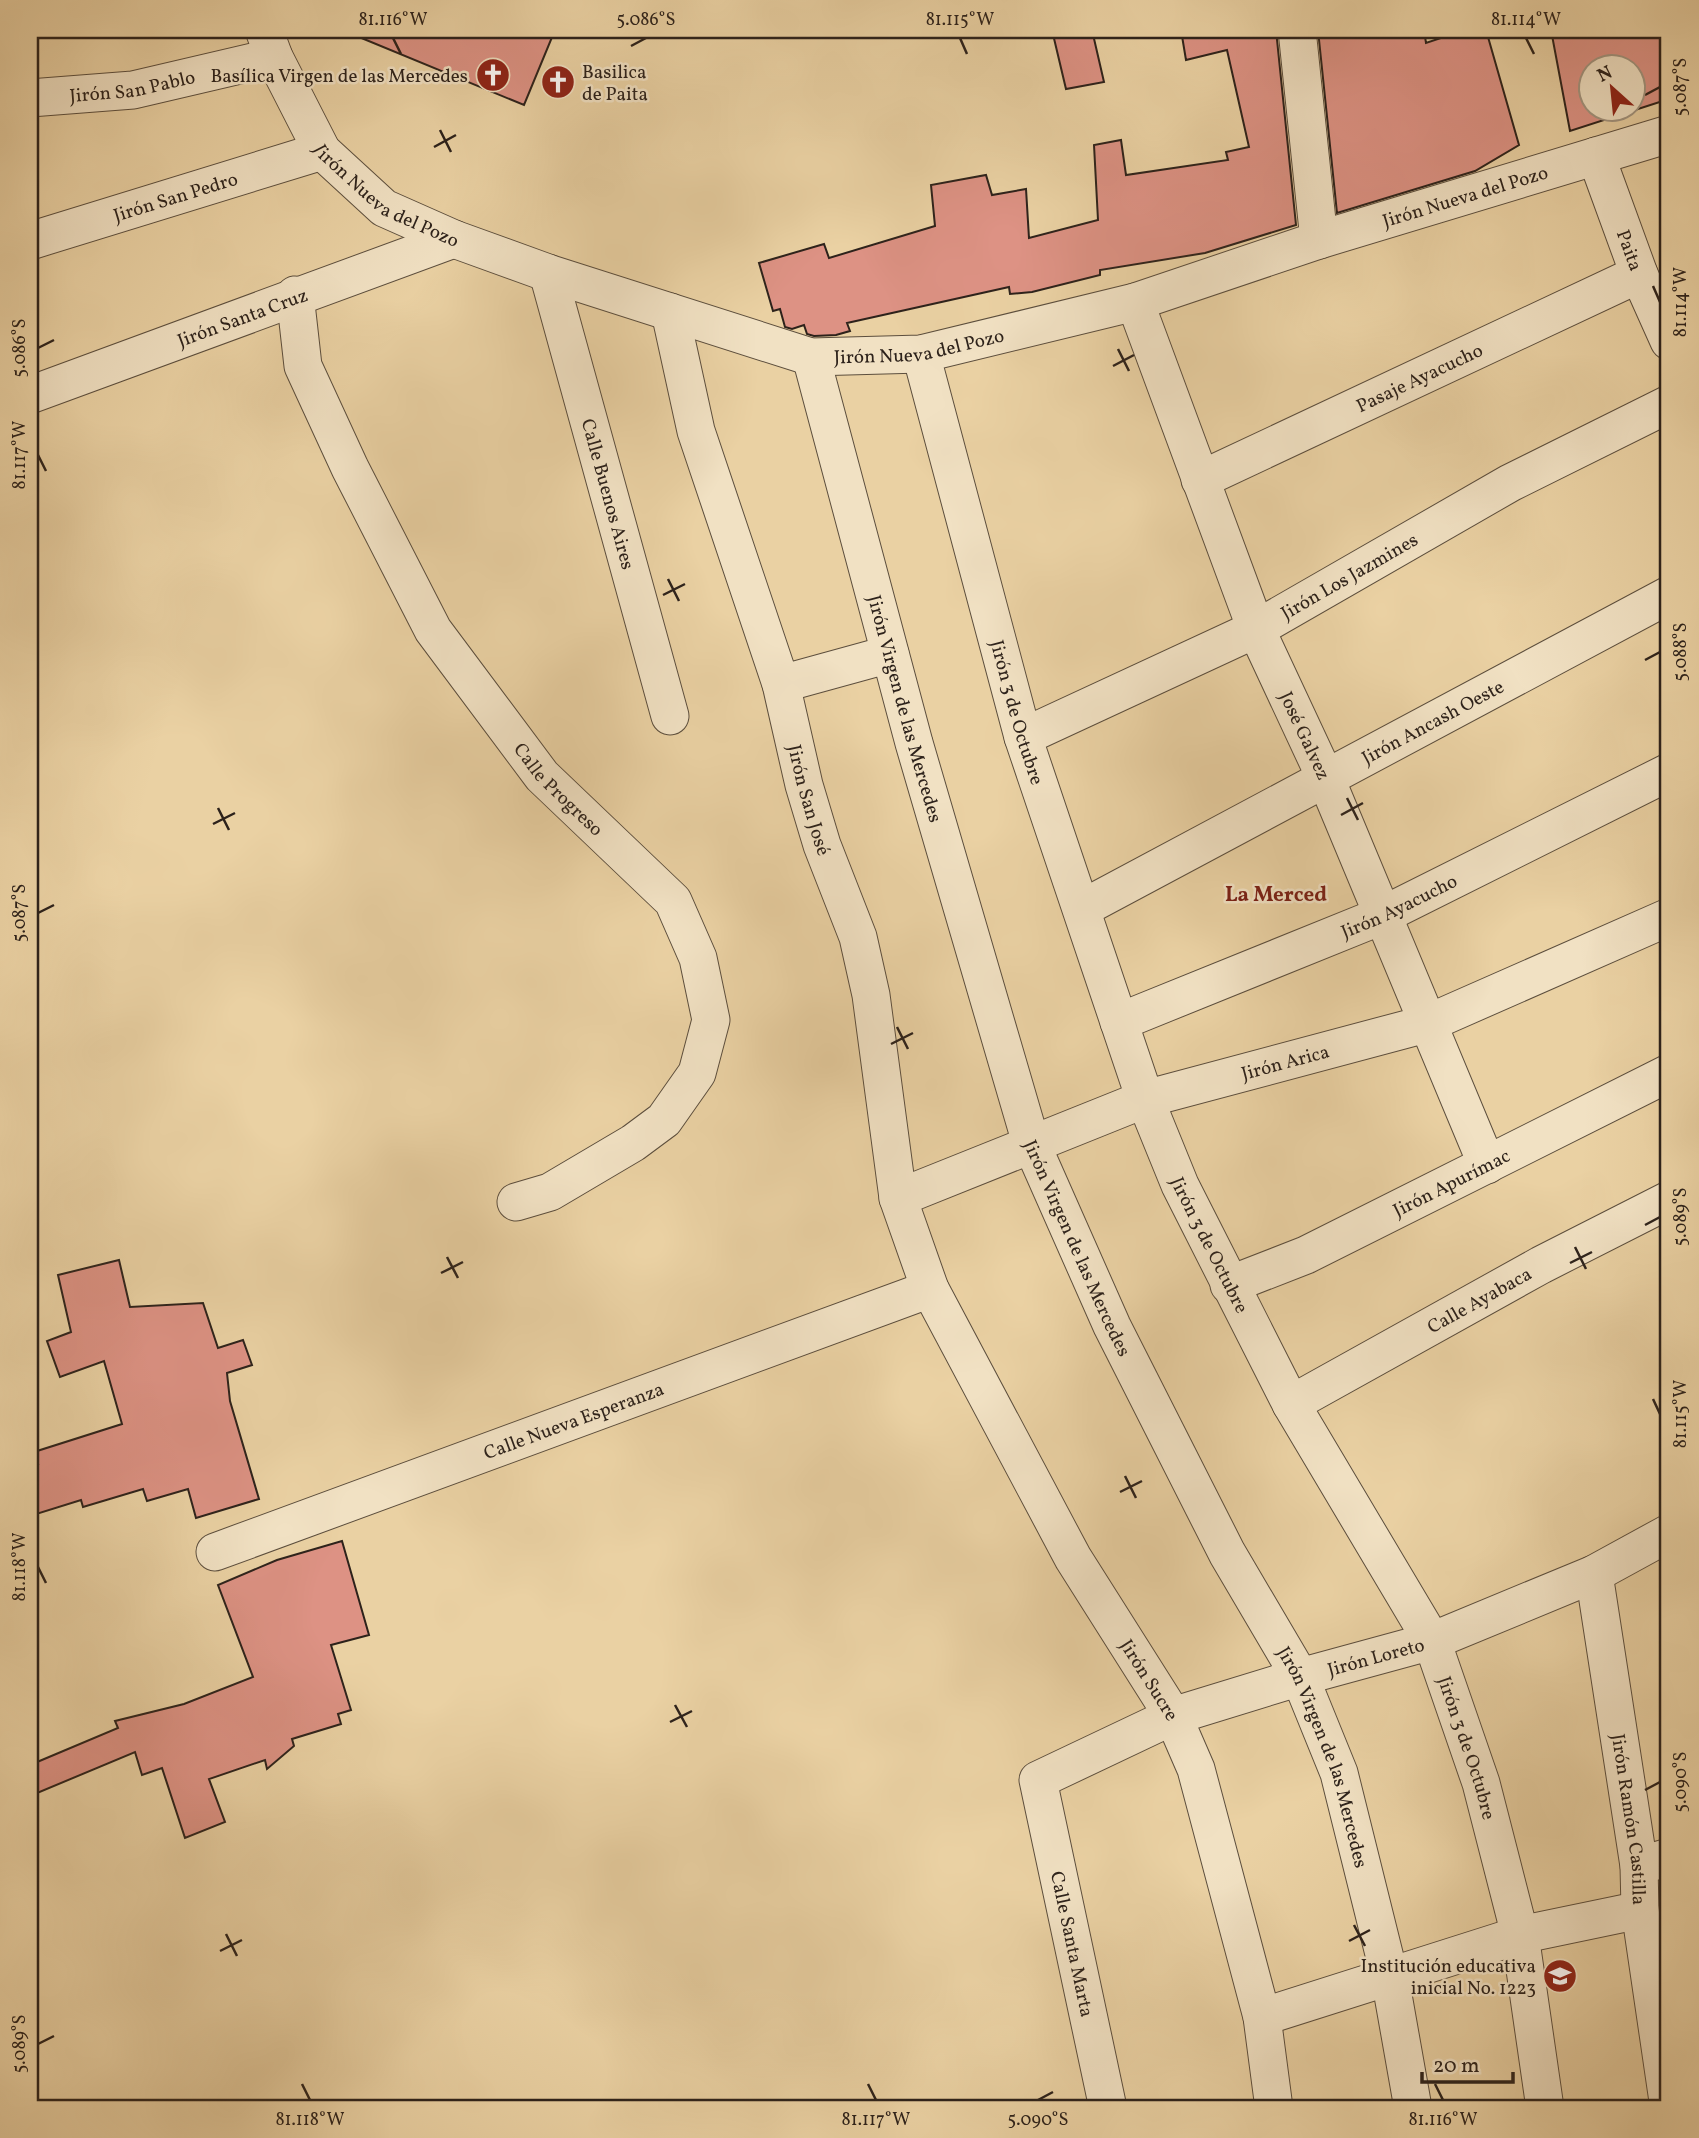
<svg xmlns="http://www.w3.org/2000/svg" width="1699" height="2138" font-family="Vollkorn,serif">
<rect width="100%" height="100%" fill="#ead1a3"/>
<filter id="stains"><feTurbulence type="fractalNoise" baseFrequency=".00286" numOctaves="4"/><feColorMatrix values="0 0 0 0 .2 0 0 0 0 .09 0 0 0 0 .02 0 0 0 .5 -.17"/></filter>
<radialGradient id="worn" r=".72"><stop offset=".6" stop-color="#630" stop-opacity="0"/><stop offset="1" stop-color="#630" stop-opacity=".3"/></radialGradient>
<!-- building -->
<path fill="#dd9284" stroke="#2d221b" stroke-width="2" fill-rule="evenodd" d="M 342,30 L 555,30 L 524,105 Z
M 1052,30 L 1092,30 L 1104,82 L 1066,89 Z
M 1181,30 L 1276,30 L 1296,225 L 1205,253 L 1100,270 L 1100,275 L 1032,292 L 1010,294 L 1009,287 L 847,323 L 850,331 L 836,335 L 814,336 L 807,334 L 804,325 L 792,329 L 785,327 L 780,309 L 773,311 L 759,263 L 824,244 L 829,258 L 935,226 L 931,185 L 986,175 L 992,195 L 1026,189 L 1029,238 L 1098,220 L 1094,145 L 1121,140 L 1126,175 L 1228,160 L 1226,152 L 1249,147 L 1227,50 L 1186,60 Z
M 1318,30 L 1424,30 L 1426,43 L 1465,30 L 1486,30 L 1519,145 L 1475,171 L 1337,213 Z
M 1551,30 L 1642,30 L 1643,36 L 1669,31 L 1669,99 L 1570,131 ZM 1591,66 L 1633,66 L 1633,108 L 1591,108 Z
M 119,1260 L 130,1307 L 203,1303 L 218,1348 L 243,1340 L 252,1365 L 227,1373 L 230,1401 L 259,1499 L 196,1518 L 188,1489 L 147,1501 L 143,1489 L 83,1507 L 81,1500 L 30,1516 L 30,1466 L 38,1464 L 34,1452 L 122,1424 L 104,1361 L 60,1377 L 47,1341 L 71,1332 L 58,1275 Z
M 342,1541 L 369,1635 L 331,1645 L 351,1710 L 338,1714 L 341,1724 L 292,1739 L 294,1746 L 267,1769 L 265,1760 L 209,1779 L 225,1822 L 185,1838 L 162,1768 L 142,1775 L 135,1752 L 30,1796 L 30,1765 L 118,1728 L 115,1721 L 184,1704 L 253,1677 L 218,1585 L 277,1560 Z"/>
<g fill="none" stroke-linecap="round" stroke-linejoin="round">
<!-- minor casing -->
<g stroke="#5c4e3d" stroke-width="39">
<g id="minor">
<path id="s1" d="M 264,30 L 274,57 L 322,151 L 384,208 L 454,239 L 548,273 L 811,357 L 921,354 L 1135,302 L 1319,240 L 1669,134"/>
<path d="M 1297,30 L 1319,240"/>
<path id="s2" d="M 30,98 L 133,90 L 274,57"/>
<path id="s3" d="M 1596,156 L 1639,274 L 1669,341"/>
<path id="s4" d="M 30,241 L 322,151"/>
<path id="s5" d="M 548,273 L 670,716"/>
<path id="s6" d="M 295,295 L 303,366 L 350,468 L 433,630 L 542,776 L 673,901 L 698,958 L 711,1020 L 697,1073 L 664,1120 L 633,1143 L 550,1192 L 516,1202"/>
<path id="s7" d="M 1135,302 L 1256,629 L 1326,779 L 1487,1165"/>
<path id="s8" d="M 670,312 L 696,431 L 781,684 L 804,785 L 822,845 L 858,937 L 871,995 L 898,1198 L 930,1289 L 1073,1558 L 1173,1716 L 1196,1769 L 1262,2017 L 1274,2108"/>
<path id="s9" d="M 921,354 L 1023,737 L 1145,1099 L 1180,1185 L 1291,1404 L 1432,1641 L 1481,1783 L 1520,1935 L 1545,2108"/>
<path id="s10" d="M 811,357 L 914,743 L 1031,1143 L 1112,1326 L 1227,1553 L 1300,1677 L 1339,1773 L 1390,1978 L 1413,2108"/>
<path id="s11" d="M 30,395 L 454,239"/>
<path id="s12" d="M 1200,480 L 1639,274"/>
<path d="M 781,684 L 890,654"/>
<path id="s13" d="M 1023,737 L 1256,629 L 1510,483 L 1669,404"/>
<path id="s14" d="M 1083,908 L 1669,595"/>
<path id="s15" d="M 1119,1022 L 1381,916 L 1669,772"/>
<path id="s16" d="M 898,1198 L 1145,1099 L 1426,1024 L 1669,917"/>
<path id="s17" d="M 1229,1285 L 1306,1255 L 1669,1073"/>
<path id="s18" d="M 1291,1404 L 1541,1265 L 1669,1200"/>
<path id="s19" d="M 215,1552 L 930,1289"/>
<path id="s20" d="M 1594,1574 L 1639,1866 L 1640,1910 L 1669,2108"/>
<path d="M 1639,1866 L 1669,1857"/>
<path d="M 1262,2017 L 1520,1935 L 1640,1910"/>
<path id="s21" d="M 1108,2108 L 1038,1780 L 1173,1716 L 1300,1677 L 1432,1641 L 1594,1574 L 1669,1533"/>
</g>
</g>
<!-- minor -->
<use href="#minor" stroke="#f1e1c3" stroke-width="37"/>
</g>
<!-- ticks -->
<path fill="none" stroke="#2d221b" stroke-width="2.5" d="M 393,38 L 401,54M 960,38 L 967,54M 1526,38 L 1534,54M 631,46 L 646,38M 1645,95 L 1660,87M 440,130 L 451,152M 434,147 L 456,135M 1653,286 L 1660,302M 38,348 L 54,340M 1118,349 L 1129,371M 1113,366 L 1134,355M 38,455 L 46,471M 668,579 L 679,601M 663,595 L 685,584M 1645,660 L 1660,652M 1347,798 L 1358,820M 218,808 L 229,830M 1341,815 L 1363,803M 213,824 L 235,813M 38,913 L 54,905M 897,1027 L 908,1049M 891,1044 L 913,1033M 1645,1225 L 1660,1217M 1575,1247 L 1586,1269M 447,1257 L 458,1278M 1570,1263 L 1592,1252M 441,1273 L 463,1262M 1653,1399 L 1660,1414M 1125,1476 L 1136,1498M 1120,1492 L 1142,1481M 38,1567 L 46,1583M 675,1705 L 687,1727M 670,1722 L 692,1711M 1645,1790 L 1660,1782M 1354,1925 L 1365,1946M 226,1934 L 237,1956M 1349,1941 L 1370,1930M 220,1951 L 242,1940M 38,2044 L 54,2036M 302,2084 L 310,2100M 868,2084 L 876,2100M 1435,2084 L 1443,2100M 1038,2100 L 1053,2092"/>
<!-- icons -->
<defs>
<g id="church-disc" transform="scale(1.75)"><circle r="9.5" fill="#8f2418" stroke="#f1e1c3"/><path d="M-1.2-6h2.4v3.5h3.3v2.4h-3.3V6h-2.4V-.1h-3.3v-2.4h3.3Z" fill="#fff"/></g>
<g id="school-disc" transform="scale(1.75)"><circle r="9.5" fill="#8f2418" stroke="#f1e1c3"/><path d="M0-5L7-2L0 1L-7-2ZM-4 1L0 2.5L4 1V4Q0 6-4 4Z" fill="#fff"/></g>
</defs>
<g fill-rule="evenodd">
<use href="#church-disc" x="493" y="75"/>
<use href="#church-disc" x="558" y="82"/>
<use href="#school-disc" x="1560" y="1976"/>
</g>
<g text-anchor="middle" stroke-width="5" stroke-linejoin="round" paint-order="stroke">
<!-- poi labels -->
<g font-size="19" fill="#2d221b" stroke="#f1e1c3" text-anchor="end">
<text x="582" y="78" text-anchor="start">Basilica<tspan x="582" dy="22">de Paita</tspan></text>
<text x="468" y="82">Basílica Virgen de las Mercedes</text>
<text x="1536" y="1972">Institución educativa<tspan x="1536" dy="22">inicial No. 1223</tspan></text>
</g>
<!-- street labels -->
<g font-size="19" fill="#2d221b" stroke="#f1e1c3">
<text dy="7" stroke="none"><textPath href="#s2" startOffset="103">Jirón San Pablo</textPath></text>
<text dy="7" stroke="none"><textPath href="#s1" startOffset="214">Jirón Nueva del Pozo</textPath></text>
<text dy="7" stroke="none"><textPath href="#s4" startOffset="152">Jirón San Pedro</textPath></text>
<text dy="7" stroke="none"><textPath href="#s1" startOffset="1348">Jirón Nueva del Pozo</textPath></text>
<text dy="7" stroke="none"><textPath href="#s3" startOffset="100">Paita</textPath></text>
<text dy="7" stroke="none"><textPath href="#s11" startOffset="226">Jirón Santa Cruz</textPath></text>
<text dy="7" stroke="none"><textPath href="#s1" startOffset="780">Jirón Nueva del Pozo</textPath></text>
<text dy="7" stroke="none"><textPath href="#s12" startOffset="242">Pasaje Ayacucho</textPath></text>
<text dy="7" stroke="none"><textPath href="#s5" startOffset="229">Calle Buenos Aires</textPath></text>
<text dy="7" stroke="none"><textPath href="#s13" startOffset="364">Jirón Los Jazmines</textPath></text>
<text dy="7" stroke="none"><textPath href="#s10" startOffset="364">Jirón Virgen de las Mercedes</textPath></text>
<text dy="7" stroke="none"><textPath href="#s9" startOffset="371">Jirón 3 de Octubre</textPath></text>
<text dy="7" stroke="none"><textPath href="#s14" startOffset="396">Jirón Ancash Oeste</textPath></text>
<text dy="7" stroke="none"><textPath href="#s7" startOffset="466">José Galvez</textPath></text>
<text dy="7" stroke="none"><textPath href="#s6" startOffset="569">Calle Progreso</textPath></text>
<text dy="7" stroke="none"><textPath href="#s8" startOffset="508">Jirón San José</textPath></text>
<text dy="7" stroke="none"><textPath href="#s15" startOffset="303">Jirón Ayacucho</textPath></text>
<text dy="7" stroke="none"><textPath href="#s16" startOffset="411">Jirón Arica</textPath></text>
<text dy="7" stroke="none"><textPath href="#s17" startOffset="245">Jirón Apurímac</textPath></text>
<text dy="7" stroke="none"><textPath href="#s9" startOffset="938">Jirón 3 de Octubre</textPath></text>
<text dy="7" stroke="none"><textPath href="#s10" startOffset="931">Jirón Virgen de las Mercedes</textPath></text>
<text dy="7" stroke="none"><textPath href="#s18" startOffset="215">Calle Ayabaca</textPath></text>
<text dy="7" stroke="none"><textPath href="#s19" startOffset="382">Calle Nueva Esperanza</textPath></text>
<text dy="7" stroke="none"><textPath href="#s21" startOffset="696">Jirón Loreto</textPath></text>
<text dy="7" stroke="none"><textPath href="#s8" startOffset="1463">Jirón Sucre</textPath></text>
<text dy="7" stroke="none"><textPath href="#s9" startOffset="1505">Jirón 3 de Octubre</textPath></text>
<text dy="7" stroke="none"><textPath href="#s10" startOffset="1498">Jirón Virgen de las Mercedes</textPath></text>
<text dy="7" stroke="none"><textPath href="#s20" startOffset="248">Jirón Ramón Castilla</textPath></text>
<text transform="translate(1073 1944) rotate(78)" y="7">Calle Santa Marta</text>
</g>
<!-- neighbourhood labels -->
<g font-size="21" font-weight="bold" fill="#7a1f14" stroke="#f1e1c3">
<text x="1276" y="901">La Merced</text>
</g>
</g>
<!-- margin -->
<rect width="1699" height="2138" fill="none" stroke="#ead1a3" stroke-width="77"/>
<!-- north arrow -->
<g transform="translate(1612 88) rotate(333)"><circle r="33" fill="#f1e1c3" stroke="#a39580" stroke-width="2"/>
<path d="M0-5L12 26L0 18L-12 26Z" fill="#8f2418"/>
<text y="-10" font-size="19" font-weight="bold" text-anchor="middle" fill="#2d221b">N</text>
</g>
<!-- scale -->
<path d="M1422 2072v10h91v-10" fill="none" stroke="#2d221b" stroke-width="3.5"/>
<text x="1433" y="2072" font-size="21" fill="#2d221b" stroke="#f1e1c3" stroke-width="5" paint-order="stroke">20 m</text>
<rect x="38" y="38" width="1622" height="2062" fill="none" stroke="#2d221b" stroke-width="2.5"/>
<g font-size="18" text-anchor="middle" fill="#2d221b">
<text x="393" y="25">81.116°W</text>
<text x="646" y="25">5.086°S</text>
<text x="960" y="25">81.115°W</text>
<text x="1526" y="25">81.114°W</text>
<text transform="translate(1680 87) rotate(-90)" y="6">5.087°S</text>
<text transform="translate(1680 302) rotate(-90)" y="6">81.114°W</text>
<text transform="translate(19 348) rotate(-90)" y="6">5.086°S</text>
<text transform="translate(19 455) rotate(-90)" y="6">81.117°W</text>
<text transform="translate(1680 652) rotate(-90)" y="6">5.088°S</text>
<text transform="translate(19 913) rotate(-90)" y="6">5.087°S</text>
<text transform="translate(1680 1217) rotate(-90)" y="6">5.089°S</text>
<text transform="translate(1680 1414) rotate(-90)" y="6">81.115°W</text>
<text transform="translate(19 1567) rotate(-90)" y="6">81.118°W</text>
<text transform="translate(1680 1782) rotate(-90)" y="6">5.090°S</text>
<text transform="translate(19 2044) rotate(-90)" y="6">5.089°S</text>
<text x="310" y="2125">81.118°W</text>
<text x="876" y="2125">81.117°W</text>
<text x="1038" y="2125">5.090°S</text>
<text x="1443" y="2125">81.116°W</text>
</g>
<rect width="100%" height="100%" filter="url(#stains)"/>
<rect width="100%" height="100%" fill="url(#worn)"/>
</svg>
